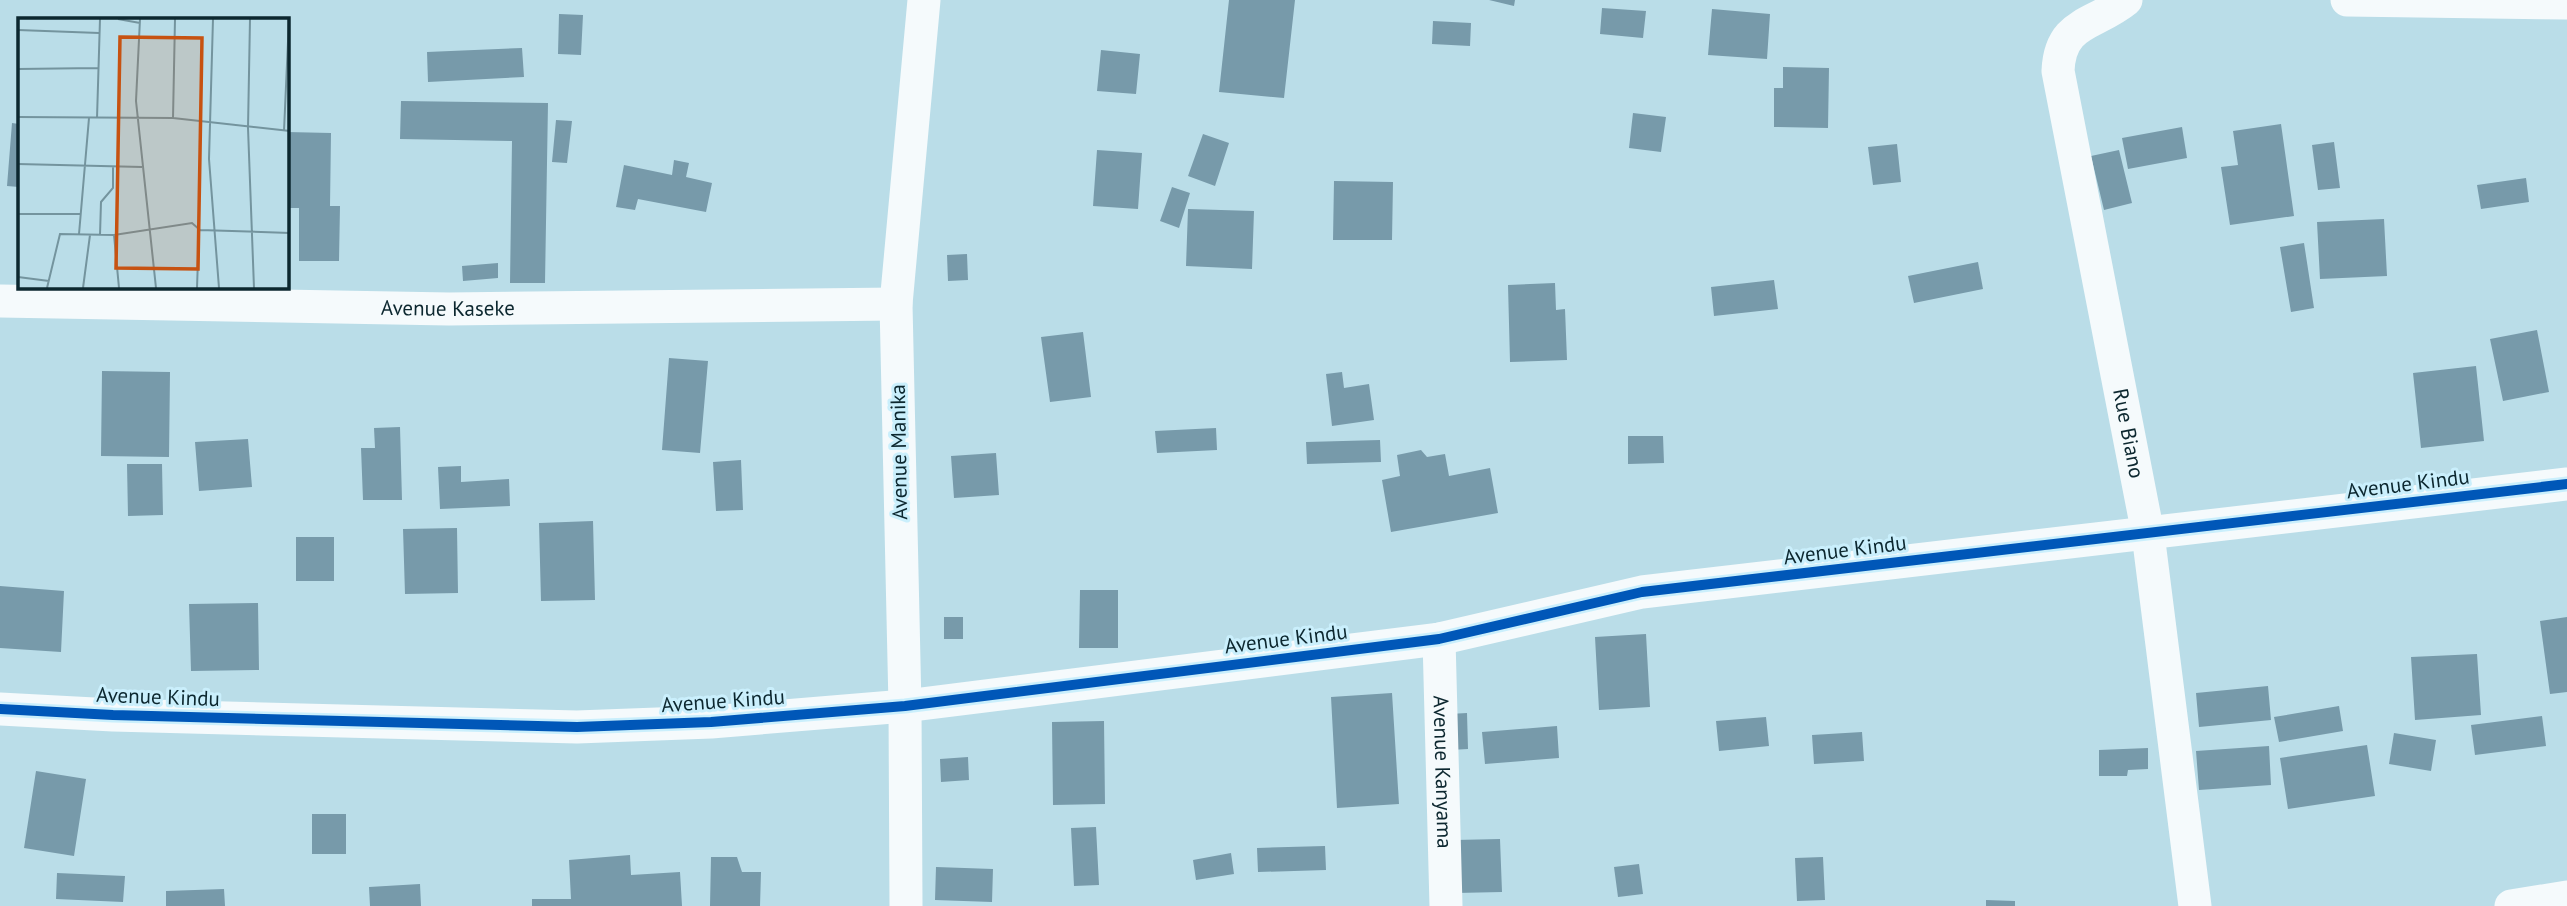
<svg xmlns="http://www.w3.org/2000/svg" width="2567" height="906" font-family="'PT Sans',sans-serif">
<rect width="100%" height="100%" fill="#badde8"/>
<!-- building -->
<path fill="#779aaa" d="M 1229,0 L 1295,0 L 1284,98 L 1219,92 Z
M 1489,0 L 1515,0 L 1514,6 Z
M 1602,8 L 1646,11 L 1643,38 L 1600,34 Z
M 1712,9 L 1770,14 L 1767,59 L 1708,55 Z
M 559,14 L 583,15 L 581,55 L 558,54 Z
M 1433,21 L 1471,23 L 1470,46 L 1432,44 Z
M 522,48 L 524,77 L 428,82 L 427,52 Z
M 1101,50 L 1140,54 L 1136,94 L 1097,91 Z
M 1783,67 L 1829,68 L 1828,128 L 1774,127 L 1774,88 L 1783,88 Z
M 401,101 L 548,103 L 545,283 L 510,283 L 512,141 L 400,139 Z
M 1633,113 L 1666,117 L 1661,152 L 1629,148 Z
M 556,120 L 572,121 L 567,163 L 552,162 Z
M 12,123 L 19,124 L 19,187 L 7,186 Z
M 2281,124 L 2294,216 L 2230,225 L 2221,167 L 2238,165 L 2233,131 Z
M 2182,127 L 2187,158 L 2128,169 L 2122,138 Z
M 287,132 L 331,133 L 330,206 L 340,206 L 339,261 L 299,261 L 299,208 L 287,208 Z
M 1203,134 L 1229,143 L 1215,186 L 1188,176 Z
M 2334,142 L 2340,188 L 2318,190 L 2312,145 Z
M 1897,144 L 1901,182 L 1873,185 L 1868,147 Z
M 1097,150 L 1142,153 L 1138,209 L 1093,206 Z
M 2119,150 L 2132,203 L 2104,210 L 2091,156 Z
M 674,160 L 689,163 L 686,177 L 712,183 L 706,212 L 638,199 L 635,210 L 616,207 L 624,165 L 672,175 Z
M 2526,178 L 2529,202 L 2481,209 L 2477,185 Z
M 1334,181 L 1393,182 L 1392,240 L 1333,240 Z
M 1172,187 L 1190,193 L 1179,228 L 1160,221 Z
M 1188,209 L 1254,211 L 1252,269 L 1186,266 Z
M 2384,219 L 2387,276 L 2320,279 L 2317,222 Z
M 2304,243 L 2314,308 L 2291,312 L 2280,247 Z
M 967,254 L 968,280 L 948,281 L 947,255 Z
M 1978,262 L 1983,289 L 1914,303 L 1908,276 Z
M 498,263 L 498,278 L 463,281 L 462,266 Z
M 1774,280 L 1778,309 L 1714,316 L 1711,287 Z
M 1555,283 L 1556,310 L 1565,309 L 1567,360 L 1510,362 L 1508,285 Z
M 2537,330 L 2549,392 L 2503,401 L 2490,339 Z
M 1083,332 L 1091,397 L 1050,402 L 1041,337 Z
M 669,358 L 708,361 L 700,453 L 662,450 Z
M 2476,366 L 2484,441 L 2421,448 L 2413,373 Z
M 102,371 L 170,372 L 169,457 L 101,456 Z
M 1342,372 L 1344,388 L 1369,384 L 1374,420 L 1332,426 L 1326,374 Z
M 400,427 L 402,500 L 363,500 L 361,448 L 375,448 L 374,428 Z
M 1216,428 L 1217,450 L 1157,453 L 1155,431 Z
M 1628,436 L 1663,436 L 1664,463 L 1628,464 Z
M 248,439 L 252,487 L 199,491 L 195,442 Z
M 1380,440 L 1381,462 L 1307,464 L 1306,442 Z
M 1421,450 L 1427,457 L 1445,454 L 1449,476 L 1490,468 L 1498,513 L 1391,532 L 1382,480 L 1400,476 L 1397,455 Z
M 996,453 L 999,495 L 954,498 L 951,456 Z
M 741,460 L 743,510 L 716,511 L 713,462 Z
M 127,464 L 162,464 L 163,515 L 128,516 Z
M 461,466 L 461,482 L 509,479 L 510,506 L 440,509 L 438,467 Z
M 593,521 L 595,600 L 541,601 L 539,523 Z
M 457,528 L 458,593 L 405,594 L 403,529 Z
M 296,537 L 334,537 L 334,581 L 296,581 Z
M 0,586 L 64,591 L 61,652 L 0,648 Z
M 1080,590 L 1118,590 L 1118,648 L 1079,648 Z
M 258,603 L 259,670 L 191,671 L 189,604 Z
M 944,617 L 963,617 L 963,639 L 944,639 Z
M 2567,617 L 2567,692 L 2550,694 L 2540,621 Z
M 1646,634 L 1650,707 L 1599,710 L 1595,637 Z
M 2477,654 L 2481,715 L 2415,720 L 2411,657 Z
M 2268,686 L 2271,720 L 2199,727 L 2196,693 Z
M 1392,693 L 1399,804 L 1337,808 L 1331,697 Z
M 2339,706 L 2343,731 L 2279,742 L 2274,717 Z
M 1467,713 L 1468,749 L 1450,750 L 1449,714 Z
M 2542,716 L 2546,746 L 2475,755 L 2471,725 Z
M 1766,717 L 1769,746 L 1719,751 L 1716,721 Z
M 1104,721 L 1105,804 L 1053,805 L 1052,722 Z
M 1557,726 L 1559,758 L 1485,764 L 1482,732 Z
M 1862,732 L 1864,761 L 1814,764 L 1812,735 Z
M 2394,733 L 2436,740 L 2431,771 L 2389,764 Z
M 2367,745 L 2375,796 L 2288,809 L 2280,758 Z
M 2269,746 L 2271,785 L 2199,790 L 2196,751 Z
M 2148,748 L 2148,769 L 2128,770 L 2127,776 L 2099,776 L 2099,750 Z
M 968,757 L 969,780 L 941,782 L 940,759 Z
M 36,771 L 86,779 L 74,856 L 24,848 Z
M 312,814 L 346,814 L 346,854 L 312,854 Z
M 1096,827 L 1099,885 L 1074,886 L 1071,828 Z
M 1500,839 L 1502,892 L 1456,893 L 1455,840 Z
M 1325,846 L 1326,870 L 1258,872 L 1257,848 Z
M 1231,853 L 1234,874 L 1196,880 L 1193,860 Z
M 630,855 L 631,875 L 680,872 L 682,906 L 532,906 L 532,899 L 571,899 L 569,860 Z
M 711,857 L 737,857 L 742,872 L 761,872 L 760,906 L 710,906 Z
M 1823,857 L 1825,900 L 1797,901 L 1795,858 Z
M 1639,864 L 1643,894 L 1618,897 L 1614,867 Z
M 936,867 L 993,869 L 992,902 L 935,900 Z
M 57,873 L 125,876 L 123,902 L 56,899 Z
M 420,884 L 421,906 L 370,906 L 369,887 Z
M 224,889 L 225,906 L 166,906 L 166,891 Z
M 1986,900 L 2015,901 L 2015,906 L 1986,906 Z"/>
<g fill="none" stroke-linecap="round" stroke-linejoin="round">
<!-- street -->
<g stroke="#f5fafc" stroke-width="33">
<path id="s1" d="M 2126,0 C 2094,26 2060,21 2058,71 L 2148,534 L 2195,906"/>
<path d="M 2347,0 L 2567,3"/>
<path id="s2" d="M 0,301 L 449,309 L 896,304"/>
<path id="s3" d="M 1439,639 L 1446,906"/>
<path d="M 0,709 L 113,715 L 577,727 L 711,722 L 905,706 L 1439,639 L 1642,592 L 2567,484"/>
<path d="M 906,906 L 905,706 L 896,304 L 924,0"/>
<path d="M 2511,906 L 2567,897"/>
</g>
<!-- cycleway casing -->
<g stroke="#caeffc" stroke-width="15">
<path id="cycleway" d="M 0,709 L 113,715 L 577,727 L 711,722 L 905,706 L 1439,639 L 1642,592 L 2567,484"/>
</g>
<!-- cycleway -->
<use href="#cycleway" stroke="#0057b8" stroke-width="10"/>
</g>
<g text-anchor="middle" stroke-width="6" stroke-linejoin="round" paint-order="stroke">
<!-- street labels -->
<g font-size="21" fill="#0c272f" stroke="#caeffc">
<text dy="7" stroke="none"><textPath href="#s2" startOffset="448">Avenue Kaseke</textPath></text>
<text dy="7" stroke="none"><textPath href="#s1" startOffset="474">Rue Biano</textPath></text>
<text transform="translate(899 452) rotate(-91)" y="7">Avenue Manika</text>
<text transform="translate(2408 484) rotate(-7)" y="7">Avenue Kindu</text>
<text transform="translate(1845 550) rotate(-7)" y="7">Avenue Kindu</text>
<text transform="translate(1286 639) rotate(-7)" y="7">Avenue Kindu</text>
<text transform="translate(158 697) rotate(2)" y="7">Avenue Kindu</text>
<text transform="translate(723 701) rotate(-4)" y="7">Avenue Kindu</text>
<text dy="7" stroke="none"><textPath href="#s3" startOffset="133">Avenue Kanyama</textPath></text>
</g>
</g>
<!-- overview -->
<g transform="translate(18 18)">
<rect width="271" height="271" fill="#badde8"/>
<path fill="none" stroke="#74949e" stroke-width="2" d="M 100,1 L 122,5M 122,1 L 118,83 L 138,270M 195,1 L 191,141 L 201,270M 232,1 L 230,110 L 236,270M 0,12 L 81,15M 0,51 L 80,50M 0,99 L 155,100 L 272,113M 79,100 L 82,1M 155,100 L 157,1M 266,113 L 271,1M 0,146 L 124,149M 0,196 L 62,196M 61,216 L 71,100M 82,217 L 83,184 L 95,170 L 95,149M 96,217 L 101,270M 0,259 L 31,263M 29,270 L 42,216 L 96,217 L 174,205 L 182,212 L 272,215M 65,270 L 72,217M 179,270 L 181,212"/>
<path fill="#c75211" fill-opacity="0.15" stroke="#c75211" stroke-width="3.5" d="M 102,19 L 184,20 L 180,251 L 98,250 Z"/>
<rect width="271" height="271" fill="none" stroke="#0c272f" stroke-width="3.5"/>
</g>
</svg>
